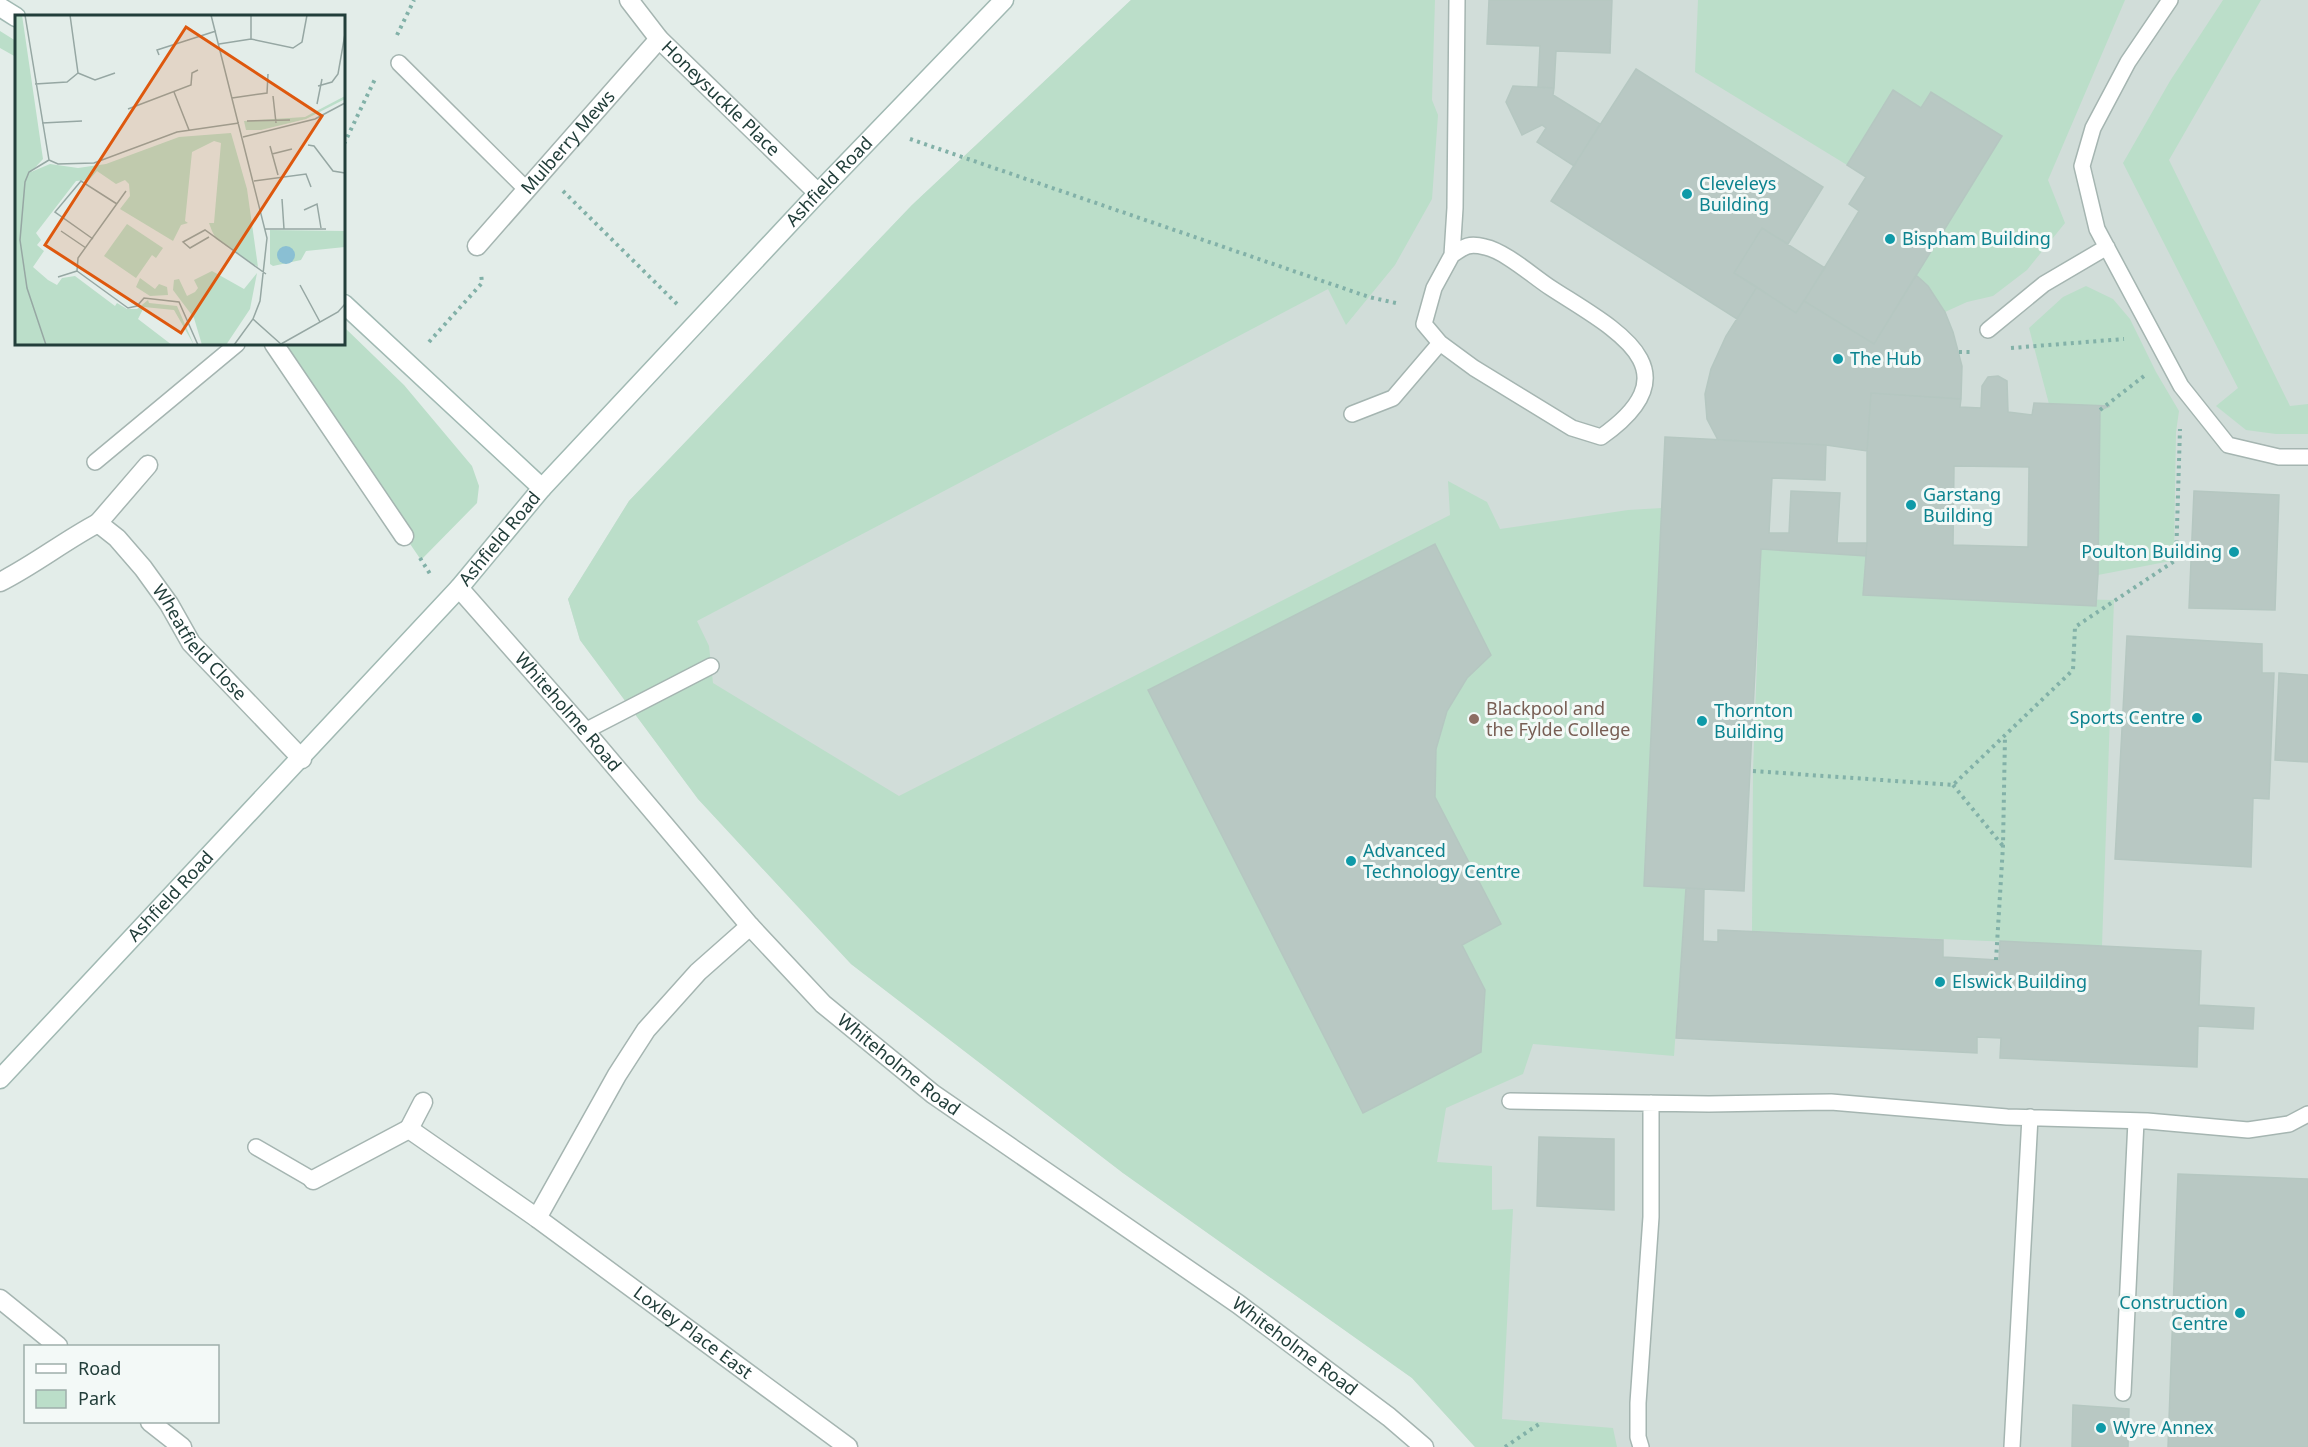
<svg xmlns="http://www.w3.org/2000/svg" width="2308" height="1447" font-family="'Noto Sans',sans-serif">
<rect width="100%" height="100%" fill="#e3ede9"/>
<!-- built -->
<path fill="#d1ddd9" d="M 1131,0 L 2308,0 L 2308,1447 L 1475,1447 L 1412,1378 L 1123,1173 L 851,964 L 698,799 L 580,640 L 568,599 L 629,501 L 912,205 Z"/>
<!-- green -->
<path fill="#bbdec9" d="M 1131,0 L 1435,0 L 1432,100 L 1438,115 L 1432,199 L 1395,265 L 1346,325 L 1328,289 L 697,621 L 709,646 L 713,683 L 899,796 L 1450,515 L 1448,481 L 1487,502 L 1500,529 L 1628,510 L 1662,508 L 1644,886 L 1686,888 L 1674,1056 L 1533,1044 L 1523,1074 L 1446,1108 L 1437,1162 L 1492,1166 L 1492,1210 L 1513,1209 L 1502,1419 L 1613,1428 L 1617,1447 L 1475,1447 L 1412,1378 L 1123,1173 L 851,964 L 698,799 L 580,640 L 568,599 L 629,501 L 912,205 Z
M 1698,0 L 2125,0 L 2048,180 L 2065,223 L 2027,270 L 1993,296 L 1967,302 L 1945,312 L 1916,275 L 2002,136 L 1931,93 L 1921,108 L 1893,90 L 1847,165 L 1695,72 Z
M 2223,0 L 2261,0 L 2169,160 L 2290,406 L 2308,404 L 2308,434 L 2276,434 L 2246,430 L 2216,406 L 2238,388 L 2123,163 L 2170,81 Z
M 0,31 L 16,41 L 16,57 L 0,48 Z
M 2086,286 L 2113,299 L 2130,319 L 2156,372 L 2179,411 L 2176,432 L 2174,553 L 2176,560 L 2098,575 L 2100,410 L 2109,406 L 2049,404 L 2029,328 L 2063,297 Z
M 344,327 L 404,385 L 472,466 L 479,486 L 477,503 L 421,560 L 274,344 L 344,344 Z
M 1761,549 L 1866,556 L 1864,595 L 2114,600 L 2102,946 L 1752,931 L 1753,771 Z"/>
<!-- building -->
<path fill="#b8c8c3" stroke="#b5c7c1" stroke-width="1.5" fill-rule="evenodd" d="M 1489,0 L 1612,0 L 1610,53 L 1556,51 L 1554,88 L 1538,87 L 1540,46 L 1487,44 Z
M 1636,69 L 1823,187 L 1788,244 L 1762,228 L 1734,273 L 1757,287 L 1737,319 L 1551,201 Z
M 1513,86 L 1554,88 L 1553,95 L 1600,124 L 1574,166 L 1537,142 L 1546,128 L 1542,125 L 1522,135 L 1506,102 Z
M 1893,90 L 1921,108 L 1931,92 L 2002,136 L 1874,344 L 1804,301 L 1859,211 L 1849,204 L 1866,177 L 1847,165 Z
M 1762,228 L 1825,268 L 1796,313 L 1734,273 Z
M 1916,275 L 1928,286 L 1945,312 L 1953,332 L 1962,366 L 1961,399 L 1871,393 L 1867,451 L 1826,445 L 1718,440 L 1707,419 L 1705,394 L 1711,369 L 1726,336 L 1757,287 L 1796,313 L 1804,301 L 1874,344 Z
M 1998,376 L 2007,381 L 2008,412 L 2032,415 L 2034,403 L 2110,406 L 2100,410 L 2098,575 L 2096,606 L 1863,595 L 1867,543 L 1867,451 L 1871,393 L 1961,399 L 1960,407 L 1981,408 L 1982,386 L 1988,377 ZM 1954,466 L 2029,467 L 2028,547 L 1953,545 Z
M 1665,437 L 1826,445 L 1825,480 L 1772,478 L 1769,533 L 1789,533 L 1791,491 L 1840,493 L 1837,543 L 1867,543 L 1866,556 L 1761,549 L 1744,891 L 1644,886 Z
M 2194,491 L 2279,495 L 2275,610 L 2189,608 Z
M 1435,544 L 1491,655 L 1467,678 L 1447,711 L 1436,749 L 1435,797 L 1501,924 L 1462,945 L 1485,990 L 1481,1052 L 1363,1113 L 1148,690 Z
M 2127,636 L 2262,644 L 2262,673 L 2274,673 L 2269,799 L 2253,798 L 2251,867 L 2115,859 Z
M 2279,673 L 2308,675 L 2308,762 L 2275,760 Z
M 1686,888 L 1704,889 L 1703,941 L 1718,942 L 1718,930 L 1943,940 L 1943,957 L 1999,960 L 2000,941 L 2201,951 L 2199,1005 L 2254,1008 L 2253,1029 L 2198,1026 L 2197,1067 L 2000,1058 L 2001,1038 L 1977,1037 L 1977,1053 L 1676,1038 Z
M 1539,1137 L 1614,1139 L 1614,1210 L 1537,1206 Z
M 2178,1174 L 2308,1179 L 2308,1447 L 2168,1447 Z
M 2073,1405 L 2129,1409 L 2128,1447 L 2072,1447 Z"/>
<g fill="none" stroke-linecap="round" stroke-linejoin="round">
<!-- lane casing -->
<g stroke="#a5b5b1" stroke-width="18">
<path id="lane" d="M 2170,0 L 2128,62 L 2093,128 L 2082,166 L 2097,229 L 2181,386 L 2228,445 L 2279,457 L 2308,457
M 399,63 L 527,190
M 1452,255 C 1465,246 1469,243 1485,247 C 1505,251 1534,277 1551,288 C 1614,329 1698,369 1601,437 L 1572,428 L 1474,368 L 1440,343 L 1424,324 L 1434,288 L 1452,255 L 1455,208 L 1457,0
M 1988,330 L 2044,284 L 2107,247
M 1352,414 L 1393,398 L 1440,343
M 95,462 L 237,344
M 585,731 L 711,666
M 1510,1101 L 1709,1104 L 1831,1102 L 2007,1117 L 2147,1121 L 2248,1130 L 2289,1124 L 2308,1114
M 256,1147 L 313,1180
M 2123,1393 L 2136,1121
M 1641,1447 L 1638,1437 L 1638,1403 L 1651,1217 L 1651,1103
M 2012,1447 L 2030,1117"/>
</g>
<!-- street casing -->
<g stroke="#a5b5b1" stroke-width="21">
<g id="street">
<path id="s1" d="M 629,0 L 659,39 L 818,193"/>
<path id="s2" d="M 477,246 L 659,39"/>
<path d="M 274,344 L 404,536"/>
<path d="M 98,523 L 148,465"/>
<path id="s3" d="M 0,582 C 34,565 64,541 98,523 L 117,538 L 143,568 L 169,604 L 191,643 L 302,759"/>
<path id="s4" d="M 459,588 L 585,731 L 750,926 L 823,1004 L 933,1094 L 1238,1304 L 1389,1417 L 1424,1447"/>
<path d="M 409,1129 L 423,1102"/>
<path id="s5" d="M 313,1180 L 409,1129 L 537,1218 L 848,1447"/>
<path d="M 537,1218 L 617,1075 L 646,1030 L 698,972 L 750,926"/>
<path d="M 0,1299 L 58,1346"/>
<path d="M 150,1422 L 182,1447"/>
</g>
</g>
<!-- secondary casing -->
<g stroke="#a1b9b3" stroke-width="21">
<g id="secondary">
<path d="M 0,7 L 16,17"/>
<path d="M 344,304 L 542,488"/>
<path id="s6" d="M 0,1079 L 459,588 L 542,488 L 818,193 L 1004,0"/>
</g>
</g>
<!-- path -->
<path stroke="#82b1a8" stroke-width="4" stroke-dasharray="3 4.5" stroke-linecap="butt" d="M 397,35 L 414,0
M 910,139 L 1369,297 L 1400,304
M 344,144 L 376,77
M 563,191 L 677,304
M 429,342 L 482,283 L 481,273
M 2011,348 L 2124,339
M 1959,352 L 1971,352
M 2100,410 L 2144,376
M 420,558 L 432,577
M 1753,771 L 1953,785 L 2073,670 L 2075,627 L 2176,560 L 2180,429
M 1953,785 L 2003,846
M 1996,960 L 2003,846 L 2005,736
M 1505,1447 L 1542,1422"/>
<!-- lane -->
<use href="#lane" stroke="#fff" stroke-width="15"/>
<!-- street -->
<use href="#street" stroke="#fff" stroke-width="18"/>
<!-- secondary -->
<use href="#secondary" stroke="#fff" stroke-width="18"/>
</g>
<!-- markers -->
<g fill="#0f9aa8" stroke="#f3f9f7" stroke-width="2">
<circle cx="1687" cy="194" r="6"/>
<circle cx="1890" cy="239" r="6"/>
<circle cx="1838" cy="359" r="6"/>
<circle cx="1911" cy="505" r="6"/>
<circle cx="2234" cy="552" r="6"/>
<circle cx="2197" cy="718" r="6"/>
<circle cx="1702" cy="721" r="6"/>
<circle cx="1351" cy="861" r="6"/>
<circle cx="1940" cy="982" r="6"/>
<circle cx="2240" cy="1313" r="6"/>
<circle cx="2101" cy="1428" r="6"/>
</g>
<circle fill="#8d6e63" stroke="#f3f9f7" stroke-width="2" cx="1474" cy="719" r="6"/>
<g text-anchor="middle" stroke-width="6" stroke-linejoin="round" paint-order="stroke">
<!-- street labels -->
<g font-size="18" fill="#223e3a" stroke="#f3f9f7">
<text dy="6" stroke="none"><textPath href="#s1" startOffset="135">Honeysuckle Place</textPath></text>
<text dy="6" stroke="none"><textPath href="#s2" startOffset="138">Mulberry Mews</textPath></text>
<text dy="6" stroke="none"><textPath href="#s6" startOffset="1222">Ashfield Road</textPath></text>
<text dy="6" stroke="none"><textPath href="#s6" startOffset="736">Ashfield Road</textPath></text>
<text dy="6" stroke="none"><textPath href="#s3" startOffset="272">Wheatfield Close</textPath></text>
<text dy="6" stroke="none"><textPath href="#s4" startOffset="165">Whiteholme Road</textPath></text>
<text dy="6" stroke="none"><textPath href="#s6" startOffset="250">Ashfield Road</textPath></text>
<text dy="6" stroke="none"><textPath href="#s4" startOffset="650">Whiteholme Road</textPath></text>
<text dy="6" stroke="none"><textPath href="#s5" startOffset="458">Loxley Place East</textPath></text>
<text dy="6" stroke="none"><textPath href="#s4" startOffset="1136">Whiteholme Road</textPath></text>
</g>
<!-- culture labels -->
<g font-size="18" fill="#0d838f" stroke="#f3f9f7" text-anchor="start">
<text x="1699" y="190">Cleveleys<tspan x="1699" dy="21">Building</tspan></text>
<text x="1902" y="245">Bispham Building</text>
<text x="1850" y="365">The Hub</text>
<text x="1923" y="501">Garstang<tspan x="1923" dy="21">Building</tspan></text>
<text x="2222" y="558" text-anchor="end">Poulton Building</text>
<text x="1714" y="717">Thornton<tspan x="1714" dy="21">Building</tspan></text>
<text x="2185" y="724" text-anchor="end">Sports Centre</text>
<text x="1363" y="857">Advanced<tspan x="1363" dy="21">Technology Centre</tspan></text>
<text x="1952" y="988">Elswick Building</text>
<text x="2228" y="1309" text-anchor="end">Construction<tspan x="2228" dy="21">Centre</tspan></text>
<text x="2113" y="1434">Wyre Annex</text>
</g>
<!-- education labels -->
<g font-size="18" fill="#785e54" stroke="#f3f9f7" text-anchor="start">
<text x="1486" y="715">Blackpool and<tspan x="1486" dy="21">the Fylde College</tspan></text>
</g>
</g>
<!-- overview -->
<g transform="translate(15 15)">
<rect width="330" height="330" fill="#e3ede9"/>
<path d="M 0,0 L 7,0 L 28,144 L 16,157 L 35,149 L 63,153 L 91,149 L 164,122 L 216,118 L 232,174 L 243,252 L 201,224 L 197,216 L 194,208 L 199,208 L 206,128 L 199,126 L 177,137 L 170,206 L 173,208 L 166,210 L 158,226 L 105,194 L 115,181 L 114,169 L 110,165 L 101,169 L 82,156 L 74,165 L 61,166 L 21,218 L 26,225 L 22,230 L 29,236 L 18,252 L 33,265 L 42,270 L 47,263 L 60,261 L 100,291 L 102,288 L 112,294 L 122,294 L 133,285 L 134,288 L 162,291 L 179,330 L 159,295 L 129,292 L 123,304 L 157,330 L 0,330 ZM 330,81 L 330,84 L 291,104 L 246,115 L 231,115 L 229,106 L 290,102 ZM 112,209 L 148,233 L 141,243 L 137,240 L 121,263 L 89,241 ZM 255,215 L 330,216 L 330,232 L 291,236 L 286,245 L 258,251 L 255,249 ZM 197,256 L 229,274 L 242,258 L 235,294 L 211,330 L 187,330 L 179,303 L 158,275 L 159,265 L 164,264 L 172,281 L 180,277 L 183,273 L 179,265 ZM 125,263 L 140,274 L 144,269 L 152,272 L 153,280 L 135,281 L 121,272 Z" fill="#bbdec9"/>
<path d="M262 240a9 9 0 1 1 18 0a9 9 0 1 1-18 0Z" fill="#8abfd3"/>
<path fill="none" stroke="#96a7a3" stroke-width="1.5" d="M 10,0 L 34,145M 196,0 L 252,223 L 245,286 L 238,304 L 219,330M 236,24 L 236,0M 204,29 L 236,24 L 278,33 L 287,27 L 292,0M 144,40 L 142,35 L 201,16M 63,58 L 80,65 L 100,58M 20,69 L 52,67 L 63,58 L 55,0M 303,71 L 317,67 L 323,59 L 330,19M 159,77 L 174,115M 258,81 L 261,108M 217,83 L 252,78 L 253,59M 302,89 L 307,64M 113,94 L 176,70 L 177,58 L 183,55M 232,106 L 275,105M 27,108 L 67,106M 228,122 L 300,104 L 330,88M 293,130 L 299,131 L 318,156 L 330,158M 255,131 L 263,160M 257,139 L 277,134M 34,145 L 43,149 L 79,148 L 162,117 L 224,108M 239,166 L 291,159 L 296,172M 111,176 L 63,243 L 62,256 L 113,293 L 122,291 L 129,283 L 164,287 L 183,330M 267,184 L 269,214M 289,195 L 302,189 L 306,213M 250,214 L 311,214M 46,216 L 71,233M 194,222 L 175,233 L 168,227 L 190,215 L 251,259M 78,224 L 40,197 L 66,166 L 102,189M 43,262 L 62,256M 285,270 L 305,307M 238,304 L 267,330M 266,329 L 323,297 L 330,289M 31,330 L 12,273 L 5,225 L 10,167 L 14,157 L 34,145"/>
<path fill="#de580e" fill-opacity="0.15" stroke="#de580e" stroke-width="3" d="M 171,12 L 307,101 L 166,318 L 30,230 Z"/>
<rect width="330" height="330" fill="none" stroke="#223e3a" stroke-width="3"/>
</g>
<!-- legend -->
<rect x="24" y="1345" width="195" height="78" fill="#f3f9f7" stroke="#9faeab" stroke-width="1.5"/>
<rect x="36" y="1364" width="30" height="9" fill="#ffffff" stroke="#9faeab" stroke-width="1.5"/>
<text x="78" y="1375" font-size="18" fill="#223e3a">Road</text>
<rect x="36" y="1390" width="30" height="18" fill="#bbdec9" stroke="#9faeab" stroke-width="1.5"/>
<text x="78" y="1405" font-size="18" fill="#223e3a">Park</text>
</svg>
